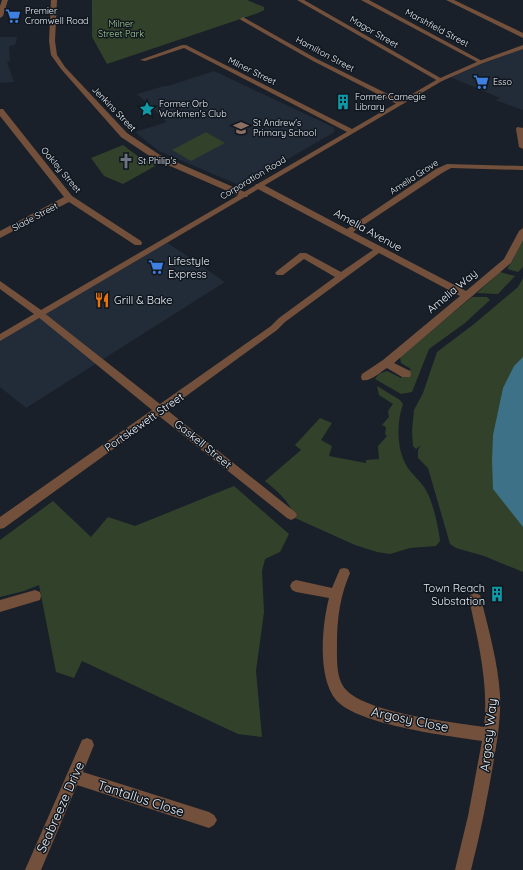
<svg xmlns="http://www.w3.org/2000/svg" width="523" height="870" font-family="Quicksand,sans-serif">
<rect width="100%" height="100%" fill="#1a2029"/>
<!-- built -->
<path fill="#222b38" d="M 0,37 L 17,37 L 15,45 L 9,46 L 10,61 L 7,62 L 14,82 L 0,83 Z
M 523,47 L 523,110 L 495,100 L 500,98 L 448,76 Z
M 214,71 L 333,127 L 335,130 L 333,133 L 248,182 L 239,185 L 159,151 L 135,132 L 167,122 L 137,94 L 164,86 L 168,86 Z
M 165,241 L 225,282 L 26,408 L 0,387 L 0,338 Z"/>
<!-- green -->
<path fill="#31412a" d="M 92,0 L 247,0 L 264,7 L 264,10 L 258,13 L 107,64 L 92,37 Z
M 206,132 L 225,143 L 191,161 L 172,150 Z
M 123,145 L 139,157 L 157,165 L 123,184 L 104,176 L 91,158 Z
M 523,235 L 523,267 L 518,272 L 507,269 L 513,260 Z
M 500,272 L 515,276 L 498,294 L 477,293 Z
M 523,278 L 523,572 L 484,556 L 456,548 L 450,544 L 428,468 L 418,458 L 418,450 L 421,445 L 416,449 L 413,446 L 412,431 L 414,410 L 423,393 L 437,352 L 474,324 L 518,287 Z
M 472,297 L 487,297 L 490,300 L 465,323 L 429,349 L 412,392 L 401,394 L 375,379 L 379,374 L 387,371 L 401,378 L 411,369 L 401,363 L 400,357 Z
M 377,386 L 400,400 L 403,404 C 396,424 396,455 411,472 C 417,479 424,485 428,494 C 433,504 439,529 440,541 L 436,546 L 410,548 L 390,554 L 377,552 L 355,545 L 295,518 C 290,501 278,492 265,481 L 301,450 L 295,445 L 320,418 L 332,423 L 321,440 L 332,446 L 329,456 L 366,463 L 366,460 L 379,459 L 378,446 L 387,436 L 385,434 L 386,427 L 382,425 L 389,417 L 388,411 L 393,404 L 379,395 Z
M 234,486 L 289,534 L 280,552 L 265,559 L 262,571 L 264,612 L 256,671 L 262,737 L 238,734 L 82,661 L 74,678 L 56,672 L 39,585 L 24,591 L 0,597 L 0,540 L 53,501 L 91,537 L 108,517 L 135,526 Z"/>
<!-- water -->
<path fill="#3c7187" d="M 523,357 L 523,527 L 493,489 L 492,460 L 493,435 L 503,388 L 514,366 Z"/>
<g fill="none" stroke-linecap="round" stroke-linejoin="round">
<!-- minor -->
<path fill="#72503b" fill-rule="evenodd" d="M 51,0 L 57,0 L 55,41 L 57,55 L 65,67 L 127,133 L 160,155 L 247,193 L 248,195 L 247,197 L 241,197 L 154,159 L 121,137 L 61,69 L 51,55 L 49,41 Z
M 297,0 L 304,0 L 444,80 L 442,81 L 438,81 Z
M 361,0 L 369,0 L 484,62 L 479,63 Z
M 446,0 L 454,0 L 523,33 L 523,38 Z
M 243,17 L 317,59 L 404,102 L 403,104 L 397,104 L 313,61 L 241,20 L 240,19 Z
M 182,45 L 186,45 L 356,131 L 352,133 L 349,133 L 184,48 L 145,61 L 140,60 Z
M 0,109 L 3,109 L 72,196 L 141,241 L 142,243 L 141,245 L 135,245 L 69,202 L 0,238 L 0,231 L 64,197 L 0,116 Z
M 517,127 L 523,128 L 523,149 L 519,147 L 516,129 Z
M 447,164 L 523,166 L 523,170 L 451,168 L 442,173 L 353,232 L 466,291 L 504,259 L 519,231 L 523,228 L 523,240 L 511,263 L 394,363 L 410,371 L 411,374 L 410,377 L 402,377 L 387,368 C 380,372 371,382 362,380 L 361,377 L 362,374 L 383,360 L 460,296 L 379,253 L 285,322 L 277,330 L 167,410 L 295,512 L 297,515 L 295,518 L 291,520 L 287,518 L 159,416 L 4,528 L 0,529 L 0,517 L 152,410 L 37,316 L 35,314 L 37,312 L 43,312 L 160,404 L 271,326 L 279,318 L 335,277 L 304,259 L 283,275 L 277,275 L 275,273 L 277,271 L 300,253 L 306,253 L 341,272 L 373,250 L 256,188 L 255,186 L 256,184 L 262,184 L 347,229 L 436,169 Z
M 344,568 L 348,569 L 350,573 C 340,596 337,619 337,644 C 337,657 336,675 343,686 C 360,713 453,722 484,727 C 489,684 478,641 469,599 L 470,595 L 475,593 L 480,595 L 481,599 C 489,631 498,663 500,695 C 501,719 497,742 493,765 C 487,800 480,835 471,870 L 455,870 L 468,816 L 482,741 C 449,736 358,725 336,700 C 317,677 322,625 329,598 L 296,592 L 292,590 L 290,586 L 292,582 L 296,580 L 332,588 L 340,569 Z
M 35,590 L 40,592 L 41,596 L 40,600 L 0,612 L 0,600 Z
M 87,738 L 92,740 L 94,745 L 83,772 L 209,812 L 214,815 L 217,820 L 214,825 L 209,828 L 77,785 L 41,870 L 25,870 L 82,740 Z"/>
<!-- tertiary -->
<path fill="#72503b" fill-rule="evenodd" d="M 2,0 L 8,0 L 3,16 L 0,18 L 0,6 Z
M 523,45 L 523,49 L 483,63 L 442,81 L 0,341 L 0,334 L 34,314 L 0,289 L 0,281 L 41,310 L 438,79 L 479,61 Z"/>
</g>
<!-- icons -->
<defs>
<g id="supermarket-bare" transform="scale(1.2)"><path d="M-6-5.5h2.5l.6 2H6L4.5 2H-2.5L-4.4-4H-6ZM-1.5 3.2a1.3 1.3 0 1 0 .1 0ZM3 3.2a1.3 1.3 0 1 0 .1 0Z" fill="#3f7fe0" stroke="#11171f" stroke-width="2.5" paint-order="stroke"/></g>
<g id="building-bare" transform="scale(1.2)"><path d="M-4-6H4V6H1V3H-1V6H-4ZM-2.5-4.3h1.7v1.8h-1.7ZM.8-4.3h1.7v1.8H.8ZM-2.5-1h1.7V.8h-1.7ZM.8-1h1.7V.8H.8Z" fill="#0f9aa8" stroke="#11171f" stroke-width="2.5" paint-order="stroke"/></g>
<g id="sight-bare" transform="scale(1.2)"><path d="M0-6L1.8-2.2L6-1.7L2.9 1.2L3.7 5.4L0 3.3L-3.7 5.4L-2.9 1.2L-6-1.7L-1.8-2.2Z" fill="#0f9aa8" stroke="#11171f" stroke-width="2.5" paint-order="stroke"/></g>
<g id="school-bare" transform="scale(1.2)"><path d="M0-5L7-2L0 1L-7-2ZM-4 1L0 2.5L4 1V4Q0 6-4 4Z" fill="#8d6e63" stroke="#11171f" stroke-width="2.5" paint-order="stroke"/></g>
<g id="church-bare" transform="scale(1.2)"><path d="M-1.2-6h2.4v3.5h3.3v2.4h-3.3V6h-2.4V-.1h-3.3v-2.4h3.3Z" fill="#6b7280" stroke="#11171f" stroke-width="2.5" paint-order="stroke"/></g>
<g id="restaurant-bare" transform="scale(1.2)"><path d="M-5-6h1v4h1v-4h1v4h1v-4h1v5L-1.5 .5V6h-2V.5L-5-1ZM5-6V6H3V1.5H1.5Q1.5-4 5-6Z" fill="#e8710a" stroke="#11171f" stroke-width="2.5" paint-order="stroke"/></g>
</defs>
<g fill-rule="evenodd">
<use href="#supermarket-bare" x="13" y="16"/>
<use href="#supermarket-bare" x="481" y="82"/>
<use href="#building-bare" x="343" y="102"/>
<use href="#sight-bare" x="147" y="109"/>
<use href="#school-bare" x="241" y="128"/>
<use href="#church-bare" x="126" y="161"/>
<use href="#supermarket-bare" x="156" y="267"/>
<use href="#restaurant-bare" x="102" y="300"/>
<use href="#building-bare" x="497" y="594"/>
</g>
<g text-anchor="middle" stroke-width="3" stroke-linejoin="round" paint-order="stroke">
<!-- far-poi labels -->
<g font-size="9" fill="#eaeef5" stroke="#11171f" text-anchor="start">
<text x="25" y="14">Premier<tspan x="25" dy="10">Cromwell Road</tspan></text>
<text x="493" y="85">Esso</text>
<text x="355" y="100">Former Carnegie<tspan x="355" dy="10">Library</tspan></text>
<text x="159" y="107">Former Orb<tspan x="159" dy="10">Workmen's Club</tspan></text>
<text x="253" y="126">St Andrew's<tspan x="253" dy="10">Primary School</tspan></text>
<text x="138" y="164">St Philip's</text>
</g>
<!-- far-park labels -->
<g font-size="9" fill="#a9d597" stroke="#11171f">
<text x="121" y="27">Milner<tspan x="121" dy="10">Street Park</tspan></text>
</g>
<!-- far-street labels -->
<g font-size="9" fill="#eaeef5" stroke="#11171f">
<text transform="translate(437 28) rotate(28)" y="3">Marshfield Street</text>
<text transform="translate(374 32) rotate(30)" y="3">Magor Street</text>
<text transform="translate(325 54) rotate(28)" y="3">Hamilton Street</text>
<text transform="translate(252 71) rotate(26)" y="3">Milner Street</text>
<text transform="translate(114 109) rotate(46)" y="3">Jenkins Street</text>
<text transform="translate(61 170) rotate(50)" y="3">Oakley Street</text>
<text transform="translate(414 177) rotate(-33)" y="3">Amelia Grove</text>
<text transform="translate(253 178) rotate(-31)" y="3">Corporation Road</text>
<text transform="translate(35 217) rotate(-28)" y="3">Slade Street</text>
</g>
<!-- street labels -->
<g font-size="11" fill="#eaeef5" stroke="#11171f">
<text transform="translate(368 230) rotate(29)" y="4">Amelia Avenue</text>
<text transform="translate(452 291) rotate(-40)" y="4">Amelia Way</text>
<text transform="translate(144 422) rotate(-35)" y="4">Portskewett Street</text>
<text transform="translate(203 444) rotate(39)" y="4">Gaskell Street</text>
</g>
<!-- poi labels -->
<g font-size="11" fill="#eaeef5" stroke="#11171f" text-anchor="start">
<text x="168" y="265">Lifestyle<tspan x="168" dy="13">Express</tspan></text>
<text x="114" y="304">Grill &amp; Bake</text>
<text x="485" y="592" text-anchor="end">Town Reach<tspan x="485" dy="13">Substation</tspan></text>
</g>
<!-- near-street labels -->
<g font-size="13" fill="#eaeef5" stroke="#11171f">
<text transform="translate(410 719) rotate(12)" y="5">Argosy Close</text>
<text transform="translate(488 735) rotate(-84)" y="5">Argosy Way</text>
<text transform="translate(141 798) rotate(18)" y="5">Tantallus Close</text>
<text transform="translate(60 807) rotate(-66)" y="5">Seabreeze Drive</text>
</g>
</g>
</svg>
